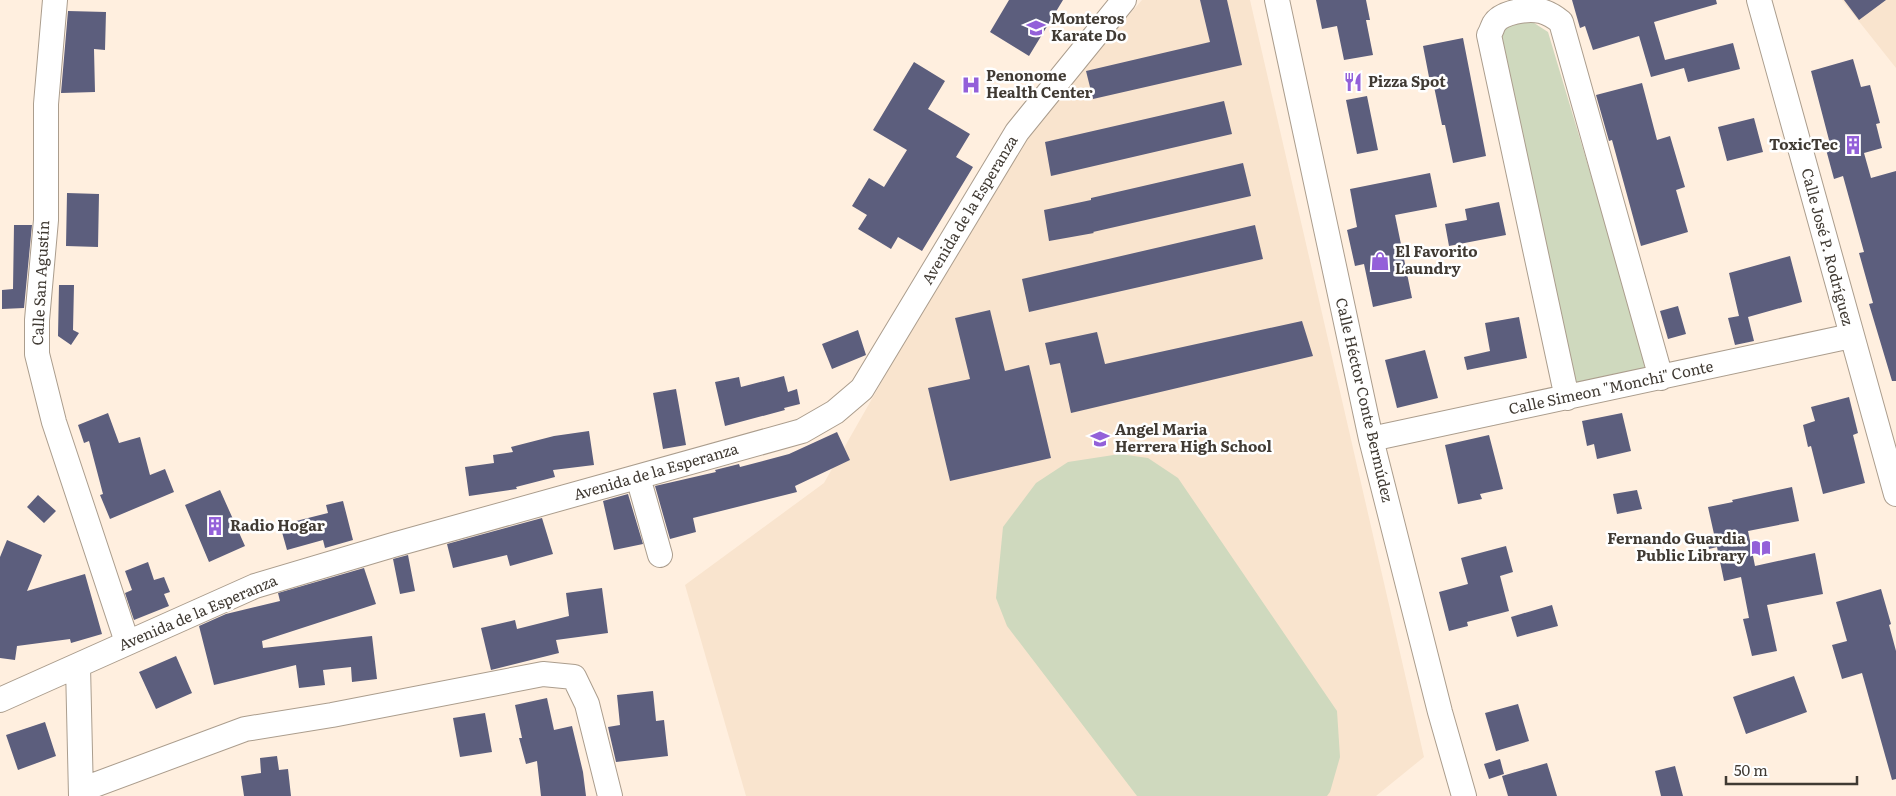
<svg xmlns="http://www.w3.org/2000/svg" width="1896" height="796" font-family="Literata,serif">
<rect width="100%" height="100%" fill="#ffefdf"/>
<!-- built -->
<path fill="#f9e4ce" d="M 1142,0 L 1250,0 L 1424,757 L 1376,796 L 746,796 L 685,585 L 824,483 L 979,211 L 1025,134 Z
M 1842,0 L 1896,0 L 1896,68 Z"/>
<!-- green -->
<path fill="#cfd9be" d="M 1531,21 L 1548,32 L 1649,369 L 1571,386 L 1497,38 L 1504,26 Z
M 1120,454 L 1148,458 L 1178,478 L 1337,711 L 1340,757 L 1330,792 L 1327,796 L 1137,796 L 1007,626 L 996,598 L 1003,527 L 1036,483 L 1068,462 Z"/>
<!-- building -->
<path fill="#5c5e7d" d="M 1009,0 L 1063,0 L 1029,56 L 990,32 Z
M 1200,0 L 1227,0 L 1242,65 L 1093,99 L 1086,71 L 1210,42 Z
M 1316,0 L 1366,0 L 1370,20 L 1366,20 L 1373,55 L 1344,60 L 1337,26 L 1322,29 Z
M 1572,0 L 1716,0 L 1717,4 L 1654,22 L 1665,60 L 1733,43 L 1740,69 L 1688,82 L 1684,68 L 1651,77 L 1639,36 L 1593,50 L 1585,26 L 1580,28 Z
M 1844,0 L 1886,0 L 1859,20 Z
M 68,11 L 106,12 L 105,50 L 94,49 L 95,92 L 61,93 Z
M 1463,38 L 1486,156 L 1453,163 L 1445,125 L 1442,125 L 1432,77 L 1429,77 L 1423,46 Z
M 1853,59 L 1861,87 L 1870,85 L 1880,123 L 1876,124 L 1882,148 L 1864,153 L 1871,178 L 1896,171 L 1896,381 L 1892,381 L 1869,304 L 1873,303 L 1859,253 L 1864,252 L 1843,176 L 1834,179 L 1824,142 L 1829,140 L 1811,71 Z
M 914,62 L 945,81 L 928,109 L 970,134 L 956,157 L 973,167 L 922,251 L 898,237 L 891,249 L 858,229 L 867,215 L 852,206 L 869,178 L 884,187 L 907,150 L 873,130 Z
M 1642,83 L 1657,140 L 1670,136 L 1685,187 L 1676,190 L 1688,232 L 1641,246 L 1612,140 L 1609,141 L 1596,95 Z
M 1367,96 L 1378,150 L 1357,154 L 1346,100 Z
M 1224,101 L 1232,134 L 1051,176 L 1045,142 Z
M 1754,118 L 1763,152 L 1727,161 L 1718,127 Z
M 1243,163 L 1251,196 L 1093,232 L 1094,233 L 1049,241 L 1044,210 L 1091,200 L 1091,198 Z
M 1430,173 L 1437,207 L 1395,215 L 1412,298 L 1373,307 L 1364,264 L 1355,266 L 1347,230 L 1357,227 L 1350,189 Z
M 67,193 L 99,194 L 98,247 L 66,246 Z
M 1499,202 L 1506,235 L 1449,246 L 1445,224 L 1467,220 L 1465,209 Z
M 14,225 L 32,225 L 24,308 L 2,309 L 2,290 L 13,289 Z
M 1255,225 L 1263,259 L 1029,312 L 1022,279 Z
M 1790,256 L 1802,302 L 1748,317 L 1754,341 L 1735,345 L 1728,318 L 1739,316 L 1729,273 Z
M 59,285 L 74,285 L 73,330 L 79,333 L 71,345 L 58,336 Z
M 1678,306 L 1686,334 L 1668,339 L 1660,311 Z
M 990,310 L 1005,371 L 1029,365 L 1051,458 L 950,481 L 928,388 L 970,379 L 955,318 Z
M 1519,317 L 1527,358 L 1467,370 L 1464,357 L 1490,351 L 1485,323 Z
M 1302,321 L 1313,356 L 1071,413 L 1060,363 L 1050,365 L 1045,343 L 1097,332 L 1105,364 Z
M 858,330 L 866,355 L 832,369 L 822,344 Z
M 1425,350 L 1438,398 L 1397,408 L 1385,360 Z
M 784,376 L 788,392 L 797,389 L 800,404 L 784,408 L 785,410 L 725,426 L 715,382 L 739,377 L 741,387 Z
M 676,389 L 686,445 L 663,449 L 653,393 Z
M 1849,397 L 1858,433 L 1853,435 L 1865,483 L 1823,494 L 1811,446 L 1808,447 L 1803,425 L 1815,421 L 1811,407 Z
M 108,413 L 119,443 L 140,437 L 150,475 L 165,469 L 174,492 L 110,519 L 100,495 L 103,494 L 89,441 L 84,443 L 78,425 Z
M 1622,413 L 1631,451 L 1597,459 L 1594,444 L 1587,446 L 1582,421 Z
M 589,431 L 594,465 L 553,470 L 555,477 L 516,487 L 517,489 L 469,496 L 465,467 L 494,463 L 493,455 L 513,452 L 511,447 L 554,436 Z
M 837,432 L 850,460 L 795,486 L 797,492 L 693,518 L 696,532 L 670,539 L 655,486 L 716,472 L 715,470 L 739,464 L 740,467 L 789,454 Z
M 1489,435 L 1503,489 L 1480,494 L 1482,499 L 1458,504 L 1445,445 Z
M 1792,487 L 1799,521 L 1748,531 L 1755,566 L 1815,553 L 1823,594 L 1767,605 L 1777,651 L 1752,656 L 1743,619 L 1749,618 L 1741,577 L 1724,581 L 1717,547 L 1709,549 L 1706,536 L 1714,534 L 1708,507 L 1733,502 L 1732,500 Z
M 220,490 L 245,546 L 209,562 L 185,505 Z
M 1637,490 L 1642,509 L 1617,514 L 1613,494 Z
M 628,494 L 643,544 L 614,550 L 603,501 Z
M 38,495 L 56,511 L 44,523 L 27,507 Z
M 343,501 L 353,540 L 325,548 L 323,540 L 287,550 L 280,525 L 328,513 L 326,505 Z
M 542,518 L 553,554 L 510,566 L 507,555 L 453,568 L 447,544 Z
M 7,540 L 42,555 L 27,591 L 85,574 L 102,634 L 71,643 L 70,639 L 17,646 L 15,660 L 0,658 L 0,557 Z
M 1506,546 L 1513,572 L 1500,576 L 1509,611 L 1467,622 L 1468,626 L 1449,631 L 1439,592 L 1468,584 L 1461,558 Z
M 408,555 L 415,591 L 400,594 L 393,559 Z
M 148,562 L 154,580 L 164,577 L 170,592 L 164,594 L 169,606 L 134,620 L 125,593 L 132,590 L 125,571 Z
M 364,568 L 376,604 L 262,641 L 263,648 L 372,636 L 377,679 L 352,682 L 351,667 L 323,670 L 325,685 L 299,688 L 296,665 L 214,685 L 199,626 L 226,614 L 280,601 L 278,593 Z
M 602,588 L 608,633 L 556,640 L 559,653 L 491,670 L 481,628 L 515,620 L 517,629 L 569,616 L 566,593 Z
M 1881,589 L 1891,624 L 1889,625 L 1896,651 L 1896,779 L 1892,780 L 1862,673 L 1842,679 L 1832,645 L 1847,641 L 1836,602 Z
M 1552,605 L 1558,626 L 1517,637 L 1511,617 Z
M 176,656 L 192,693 L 156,709 L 139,672 Z
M 1794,676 L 1807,712 L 1746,734 L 1733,697 Z
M 653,691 L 656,721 L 664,720 L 668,756 L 616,762 L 608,727 L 620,725 L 617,695 Z
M 547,698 L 554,730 L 572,726 L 583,772 L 586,796 L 541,796 L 537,761 L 526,764 L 519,738 L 522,738 L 515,705 Z
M 1518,704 L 1529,741 L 1496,751 L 1485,713 Z
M 485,713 L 492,752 L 460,757 L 453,718 Z
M 45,722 L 56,756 L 18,770 L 6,735 Z
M 277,756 L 279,770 L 288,769 L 291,796 L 244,796 L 241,776 L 261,773 L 260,758 Z
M 1500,759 L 1504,774 L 1489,779 L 1484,764 Z
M 1547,763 L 1557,796 L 1508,796 L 1502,776 Z
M 1675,766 L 1683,796 L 1661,796 L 1655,771 Z"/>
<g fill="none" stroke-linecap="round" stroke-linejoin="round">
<!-- minor casing -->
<g stroke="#ab9d8d" stroke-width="26">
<path id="minor" d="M 55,0 L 46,104 L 46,220 L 37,320 L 37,354 L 54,422 L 127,642
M 1277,0 L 1371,439 L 1440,712 L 1464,796
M 1759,0 L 1896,494
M 1567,398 L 1489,35 C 1491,32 1492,28 1494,24 C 1501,12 1528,8 1541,11 C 1549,13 1555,17 1561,22 L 1661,378
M 1371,439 L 1851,336
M 638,477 L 660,555
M 78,666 L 81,796
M 0,700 L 255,586 L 393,545 L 802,431 L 835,412 L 862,389 L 1017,132 L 1124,0
M 81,790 L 245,729 L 332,715 L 543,674 L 574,677 L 587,704 L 610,796"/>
</g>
<!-- minor -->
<use href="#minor" stroke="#fff" stroke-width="24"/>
</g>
<!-- icons -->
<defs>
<g id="university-bare" transform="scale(1.5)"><path d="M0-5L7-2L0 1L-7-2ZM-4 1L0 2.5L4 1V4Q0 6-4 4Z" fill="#9360d9" stroke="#fff" stroke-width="2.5" paint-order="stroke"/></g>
<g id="restaurant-bare" transform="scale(1.5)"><path d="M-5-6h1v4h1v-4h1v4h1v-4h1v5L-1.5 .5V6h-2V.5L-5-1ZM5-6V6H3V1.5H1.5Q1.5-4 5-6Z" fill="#9360d9" stroke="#fff" stroke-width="2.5" paint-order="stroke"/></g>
<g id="hospital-bare" transform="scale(1.5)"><path d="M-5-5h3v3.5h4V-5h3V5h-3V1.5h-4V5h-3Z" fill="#9360d9" stroke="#fff" stroke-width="2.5" paint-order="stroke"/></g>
<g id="building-bare" transform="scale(1.5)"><path d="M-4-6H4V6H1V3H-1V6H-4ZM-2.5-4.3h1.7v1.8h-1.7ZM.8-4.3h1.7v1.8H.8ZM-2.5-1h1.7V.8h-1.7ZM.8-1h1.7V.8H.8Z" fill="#9360d9" stroke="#fff" stroke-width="2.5" paint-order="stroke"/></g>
<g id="shop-bare" transform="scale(1.5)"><path d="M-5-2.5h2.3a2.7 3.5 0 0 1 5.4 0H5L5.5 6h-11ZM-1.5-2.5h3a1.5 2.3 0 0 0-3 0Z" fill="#9360d9" stroke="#fff" stroke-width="2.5" paint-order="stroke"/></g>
<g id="school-bare" transform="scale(1.5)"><path d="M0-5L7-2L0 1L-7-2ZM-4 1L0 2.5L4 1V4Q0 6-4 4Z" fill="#9360d9" stroke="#fff" stroke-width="2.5" paint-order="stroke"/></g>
<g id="library-bare" transform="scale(1.5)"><path d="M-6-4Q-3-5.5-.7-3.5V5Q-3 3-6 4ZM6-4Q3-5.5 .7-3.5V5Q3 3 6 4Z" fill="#9360d9" stroke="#fff" stroke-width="2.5" paint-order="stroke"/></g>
</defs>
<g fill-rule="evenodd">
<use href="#university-bare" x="1036" y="28"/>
<use href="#restaurant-bare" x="1353" y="82"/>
<use href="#hospital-bare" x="971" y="85"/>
<use href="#building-bare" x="1853" y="145"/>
<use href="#shop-bare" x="1380" y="261"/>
<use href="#school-bare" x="1100" y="439"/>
<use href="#building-bare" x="215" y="526"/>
<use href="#library-bare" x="1761" y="548"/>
</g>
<g text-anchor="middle" stroke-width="5" stroke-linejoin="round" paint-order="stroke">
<!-- poi labels -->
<g font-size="15" font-weight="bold" fill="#403a33" stroke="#fff" text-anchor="start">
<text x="1051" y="24">Monteros<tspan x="1051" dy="17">Karate Do</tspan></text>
<text x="986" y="81">Penonome<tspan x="986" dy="17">Health Center</tspan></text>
<text x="1368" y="87">Pizza Spot</text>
<text x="1838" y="150" text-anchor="end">ToxicTec</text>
<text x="1395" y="257">El Favorito<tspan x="1395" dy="17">Laundry</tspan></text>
<text x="1115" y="435">Angel Maria<tspan x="1115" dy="17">Herrera High School</tspan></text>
<text x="230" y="531">Radio Hogar</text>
<text x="1746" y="544" text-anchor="end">Fernando Guardia<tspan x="1746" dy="17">Public Library</tspan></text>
</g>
<!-- street labels -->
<g font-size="15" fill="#403a33" stroke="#fff">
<text transform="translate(970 210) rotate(-59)" y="5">Avenida de la Esperanza</text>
<text transform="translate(1827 247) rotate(75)" y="5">Calle José P. Rodríguez</text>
<text transform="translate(41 283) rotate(-87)" y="5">Calle San Agustín</text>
<text transform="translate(1611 388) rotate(-12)" y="5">Calle Simeon "Monchi" Conte</text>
<text transform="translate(1364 400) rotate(77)" y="5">Calle Héctor Conte Bermúdez</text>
<text transform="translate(656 472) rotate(-16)" y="5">Avenida de la Esperanza</text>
<text transform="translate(198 613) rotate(-23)" y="5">Avenida de la Esperanza</text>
</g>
</g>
<!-- scale -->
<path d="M1726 776v8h131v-8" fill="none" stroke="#403a33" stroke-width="2.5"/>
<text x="1734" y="776" font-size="15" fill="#403a33" stroke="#ffffff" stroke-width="4" paint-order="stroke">50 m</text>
</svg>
